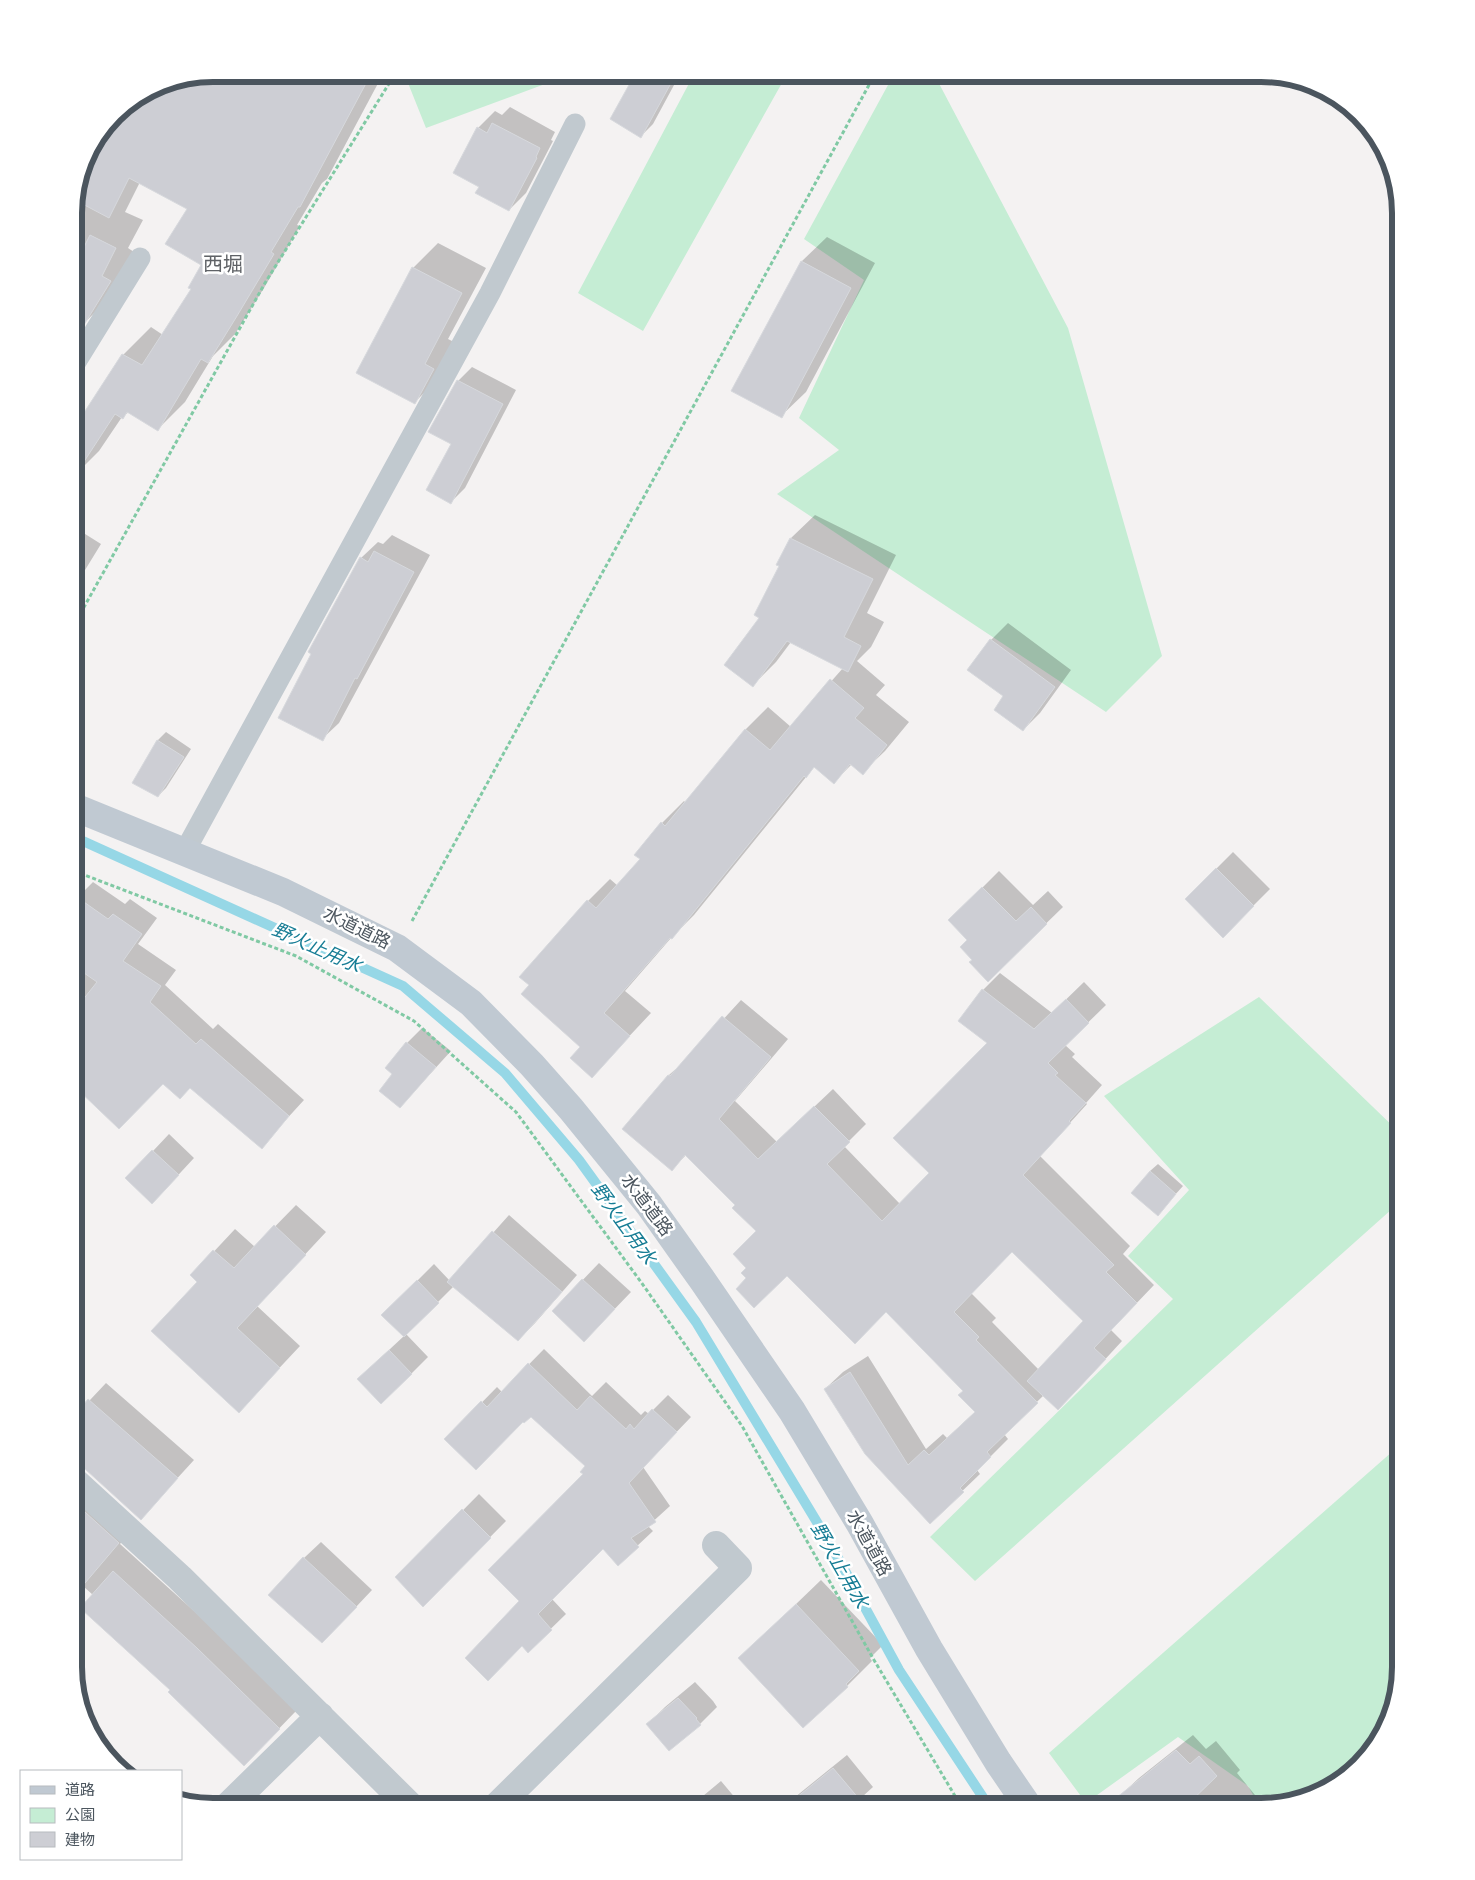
<svg xmlns="http://www.w3.org/2000/svg" width="1475" height="1880" font-family="'Exo 2','Noto Sans JP',sans-serif">
<rect width="100%" height="100%" fill="#f4f2f2"/>
<!-- green -->
<path fill="#c5edd4" d="M 414,74 L 572,74 L 426,128 L 408,83 Z
M 694,74 L 787,74 L 643,331 L 578,293 Z
M 894,74 L 934,74 L 1068,328 L 1162,656 L 1106,712 L 777,494 L 839,450 L 799,418 L 864,280 L 804,239 Z
M 1259,997 L 1401,1134 L 1401,1201 L 975,1581 L 930,1537 L 1173,1299 L 1128,1256 L 1189,1190 L 1104,1096 Z
M 1401,1444 L 1401,1667 L 1383,1736 L 1339,1783 L 1262,1806 L 1259,1806 L 1248,1786 L 1178,1737 L 1086,1803 L 1049,1753 Z"/>
<!-- shadow -->
<path fill="#0003" fill-rule="evenodd" d="M 214,74 L 383,74 L 327,179 L 322,183 L 297,225 L 300,226 L 264,288 L 235,334 L 213,356 L 185,402 L 158,429 L 129,412 L 122,417 L 99,451 L 74,476 L 74,430 L 123,355 L 151,327 L 163,335 L 192,289 L 203,264 L 188,208 L 140,182 L 125,212 L 143,220 L 128,248 L 137,254 L 111,297 L 83,324 L 74,319 L 74,204 L 88,152 L 121,109 L 160,84 Z
M 635,74 L 680,74 L 653,124 L 641,136 L 612,119 Z
M 510,107 L 555,132 L 551,140 L 553,141 L 526,193 L 509,210 L 480,186 L 478,128 L 495,111 L 502,115 Z
M 827,237 L 875,263 L 806,392 L 781,416 L 733,391 L 802,261 Z
M 438,243 L 486,268 L 448,339 L 458,344 L 440,377 L 415,402 L 413,268 Z
M 472,367 L 516,390 L 465,488 L 451,502 L 452,444 L 458,381 Z
M 815,515 L 896,555 L 867,613 L 884,622 L 871,647 L 857,661 L 885,685 L 876,695 L 909,722 L 885,751 L 862,773 L 852,764 L 834,782 L 815,766 L 694,915 L 671,938 L 625,991 L 651,1013 L 592,1076 L 582,1046 L 588,901 L 610,879 L 618,886 L 642,859 L 662,823 L 684,801 L 686,803 L 746,729 L 768,707 L 791,727 L 843,668 L 791,642 L 776,662 L 753,685 L 761,618 L 780,566 L 778,564 L 791,538 Z
M 74,527 L 101,544 L 74,588 Z
M 392,535 L 430,555 L 339,723 L 322,739 L 361,558 L 378,542 L 383,544 Z
M 1008,623 L 1071,670 L 1040,713 L 1023,730 L 1005,696 L 969,670 L 991,640 Z
M 166,732 L 191,749 L 166,788 L 158,796 L 134,782 L 158,740 Z
M 1233,852 L 1270,889 L 1223,936 L 1186,899 Z
M 999,871 L 1033,905 L 1048,891 L 1063,907 L 988,980 L 973,960 L 969,940 L 950,920 Z
M 93,882 L 125,904 L 130,899 L 157,918 L 138,944 L 176,970 L 165,985 L 213,1029 L 218,1024 L 304,1100 L 261,1147 L 191,1086 L 163,1082 L 119,1127 L 74,1084 L 74,977 L 81,969 L 74,964 L 74,891 L 79,887 L 84,891 Z
M 1000,973 L 1052,1013 L 1084,982 L 1106,1005 L 1065,1045 L 1075,1054 L 1072,1057 L 1102,1085 L 1086,1103 L 1087,1104 L 1040,1156 L 1130,1246 L 1123,1254 L 1154,1285 L 1111,1330 L 1122,1341 L 1076,1391 L 1044,1395 L 1004,1434 L 1008,1439 L 977,1470 L 980,1474 L 930,1522 L 825,1389 L 843,1372 L 868,1356 L 926,1449 L 943,1434 L 947,1438 L 976,1411 L 964,1391 L 886,1310 L 787,1274 L 748,1278 L 748,1268 L 758,1231 L 737,1205 L 686,1155 L 672,1169 L 624,1129 L 669,1075 L 687,1059 L 741,1000 L 788,1039 L 735,1101 L 777,1142 L 833,1089 L 866,1124 L 844,1146 L 900,1204 L 930,1173 L 989,1042 L 983,990 ZM 1012,1250 L 1085,1321 L 1039,1370 L 992,1322 L 996,1318 L 971,1293 Z
M 422,1028 L 451,1051 L 400,1107 L 394,1074 L 407,1043 Z
M 169,1134 L 194,1158 L 169,1185 L 153,1151 Z
M 1158,1164 L 1183,1186 L 1165,1206 L 1150,1171 Z
M 296,1205 L 326,1232 L 257,1306 L 300,1346 L 239,1411 L 199,1282 L 192,1275 L 235,1229 L 255,1247 Z
M 509,1215 L 577,1275 L 535,1323 L 518,1340 L 454,1286 L 406,1334 L 428,1357 L 411,1374 L 376,1362 L 404,1336 L 383,1315 L 434,1264 L 450,1281 Z
M 599,1263 L 631,1292 L 584,1341 L 553,1311 Z
M 544,1349 L 592,1396 L 606,1382 L 641,1415 L 645,1411 L 649,1414 L 668,1395 L 691,1417 L 643,1467 L 670,1506 L 648,1526 L 653,1531 L 618,1564 L 603,1547 L 552,1599 L 566,1614 L 528,1651 L 521,1601 L 584,1474 L 586,1466 L 531,1416 L 523,1421 L 446,1439 L 497,1387 L 502,1392 Z
M 106,1383 L 194,1460 L 141,1518 L 85,1468 L 76,1464 L 80,1475 L 135,1525 L 120,1544 L 215,1630 L 296,1711 L 244,1765 L 172,1690 L 93,1595 L 74,1578 L 74,1417 Z
M 479,1494 L 506,1521 L 423,1605 L 397,1577 Z
M 321,1542 L 372,1590 L 339,1625 L 304,1558 Z
M 821,1580 L 883,1645 L 870,1658 L 872,1661 L 847,1686 L 740,1658 Z
M 695,1682 L 713,1701 L 717,1707 L 700,1724 L 670,1749 L 648,1724 L 665,1707 Z
M 1193,1735 L 1206,1749 L 1216,1741 L 1240,1770 L 1237,1773 L 1264,1806 L 1109,1806 L 1139,1778 Z
M 847,1755 L 873,1787 L 852,1806 L 784,1806 Z
M 721,1781 L 742,1806 L 691,1806 Z"/>
<g fill="none" stroke-linecap="round" stroke-linejoin="round">
<!-- stream -->
<path stroke="#96d7e6" stroke-width="10" d="M 74,837 L 403,986 L 505,1073 L 579,1160 L 696,1322 L 832,1547 L 899,1670 L 988,1805"/>
</g>
<!-- building -->
<path fill="#cdced4" stroke="#d7d9dd" d="M 214,74 L 371,74 L 300,207 L 298,207 L 271,252 L 274,254 L 237,316 L 208,363 L 201,359 L 158,431 L 127,412 L 123,419 L 115,414 L 74,477 L 74,428 L 122,354 L 142,365 L 191,289 L 188,288 L 201,265 L 165,244 L 187,209 L 129,178 L 109,218 L 75,200 L 88,152 L 121,109 L 160,84 Z
M 635,74 L 676,74 L 641,138 L 610,119 Z
M 492,123 L 540,148 L 536,157 L 537,158 L 509,211 L 475,193 L 479,187 L 453,173 L 477,127 L 487,133 Z
M 90,235 L 116,248 L 102,276 L 111,281 L 74,341 L 74,260 L 77,261 Z
M 801,261 L 851,288 L 782,418 L 731,391 Z
M 412,267 L 462,293 L 425,364 L 434,369 L 415,404 L 356,373 Z
M 457,380 L 503,404 L 451,504 L 426,490 L 451,444 L 428,432 Z
M 790,538 L 873,579 L 844,637 L 861,646 L 848,672 L 787,641 L 753,687 L 724,665 L 759,618 L 754,615 L 779,566 L 776,565 Z
M 374,551 L 414,572 L 357,679 L 355,678 L 323,741 L 278,718 L 311,654 L 308,652 L 360,557 L 368,562 Z
M 990,639 L 1055,687 L 1023,731 L 994,710 L 1003,696 L 967,670 Z
M 830,679 L 864,708 L 855,718 L 887,745 L 863,775 L 850,764 L 834,784 L 814,767 L 806,778 L 804,776 L 672,939 L 670,938 L 604,1013 L 630,1036 L 592,1078 L 570,1058 L 580,1047 L 521,994 L 529,985 L 519,977 L 587,900 L 596,908 L 640,859 L 634,855 L 661,822 L 665,826 L 745,729 L 770,750 Z
M 157,740 L 184,757 L 158,797 L 132,783 Z
M 1216,868 L 1254,906 L 1223,938 L 1185,899 Z
M 982,887 L 1016,921 L 1031,907 L 1047,924 L 988,982 L 969,962 L 972,960 L 960,947 L 967,940 L 948,920 Z
M 74,895 L 108,919 L 113,914 L 142,934 L 123,961 L 161,986 L 150,1002 L 196,1044 L 201,1039 L 289,1116 L 262,1149 L 190,1088 L 180,1099 L 163,1084 L 119,1129 L 74,1086 L 74,1011 L 97,982 L 74,966 Z
M 982,989 L 1034,1029 L 1066,999 L 1089,1023 L 1048,1063 L 1058,1073 L 1055,1075 L 1086,1103 L 1069,1121 L 1071,1123 L 1023,1175 L 1114,1265 L 1106,1272 L 1137,1303 L 1094,1348 L 1106,1359 L 1058,1410 L 1027,1381 L 1083,1321 L 1012,1252 L 954,1312 L 979,1337 L 976,1340 L 1038,1403 L 987,1452 L 991,1457 L 960,1488 L 964,1492 L 930,1524 L 865,1454 L 824,1389 L 850,1372 L 908,1465 L 924,1450 L 929,1455 L 975,1412 L 958,1395 L 963,1391 L 886,1312 L 855,1344 L 787,1276 L 754,1308 L 736,1289 L 746,1278 L 741,1273 L 746,1268 L 733,1254 L 756,1231 L 732,1208 L 735,1205 L 685,1155 L 672,1171 L 622,1129 L 668,1075 L 670,1076 L 722,1016 L 771,1057 L 719,1119 L 758,1159 L 814,1106 L 850,1142 L 827,1164 L 882,1221 L 929,1173 L 893,1138 L 987,1043 L 958,1021 Z
M 406,1042 L 436,1067 L 400,1108 L 379,1091 L 392,1074 L 385,1068 Z
M 152,1150 L 179,1175 L 152,1204 L 125,1178 Z
M 1150,1171 L 1176,1194 L 1158,1216 L 1131,1193 Z
M 274,1225 L 306,1255 L 237,1328 L 280,1368 L 239,1413 L 151,1331 L 197,1282 L 190,1275 L 213,1250 L 234,1268 Z
M 492,1231 L 562,1292 L 518,1341 L 447,1282 Z
M 582,1279 L 615,1309 L 584,1342 L 552,1311 Z
M 417,1280 L 439,1303 L 404,1337 L 381,1315 Z
M 389,1350 L 412,1374 L 381,1404 L 357,1379 Z
M 528,1363 L 577,1410 L 590,1396 L 626,1429 L 630,1424 L 634,1429 L 652,1409 L 677,1432 L 629,1483 L 656,1522 L 631,1538 L 639,1547 L 618,1566 L 603,1549 L 538,1614 L 552,1630 L 528,1653 L 522,1646 L 488,1681 L 465,1658 L 519,1601 L 488,1570 L 583,1474 L 580,1472 L 585,1466 L 531,1417 L 524,1423 L 523,1422 L 476,1470 L 444,1439 L 481,1401 L 487,1407 Z
M 88,1399 L 178,1478 L 141,1520 L 85,1469 L 74,1466 L 74,1416 Z
M 74,1502 L 119,1543 L 74,1596 Z
M 462,1509 L 491,1538 L 423,1607 L 395,1577 Z
M 303,1557 L 357,1607 L 322,1643 L 268,1595 Z
M 113,1571 L 197,1648 L 280,1729 L 244,1766 L 168,1692 L 170,1690 L 80,1608 Z
M 796,1604 L 859,1671 L 846,1684 L 848,1687 L 803,1728 L 738,1658 Z
M 678,1698 L 697,1718 L 696,1719 L 701,1725 L 669,1751 L 646,1724 Z
M 1176,1750 L 1190,1764 L 1199,1756 L 1217,1776 L 1186,1806 L 1106,1806 Z
M 833,1768 L 865,1806 L 786,1806 Z"/>
<g fill="none" stroke-linecap="round" stroke-linejoin="round">
<!-- path -->
<path stroke="#80c9a4" stroke-width="3" stroke-dasharray="4 2.5" stroke-linecap="butt" d="M 74,625 L 265,283 L 395,74
M 74,871 L 296,956 L 414,1021 L 516,1112 L 641,1282 L 742,1426 L 874,1660 L 961,1806
M 412,921 L 875,74"/>
<!-- lane -->
<path stroke="#c1c9cf" stroke-width="21" d="M 74,365 L 140,258
M 185,851 L 490,293 L 575,124"/>
<!-- street -->
<path stroke="#c1c9cf" stroke-width="28" d="M 74,1481 L 180,1578 L 410,1806
M 228,1806 L 320,1716
M 497,1806 L 738,1568 L 716,1545"/>
<!-- secondary -->
<path stroke="#c0c9d2" stroke-width="28" d="M 74,807 L 283,892 L 397,948 L 471,1003 L 532,1065 L 571,1109 L 649,1205 L 703,1281 L 792,1411 L 860,1524 L 929,1649 L 998,1762 L 1028,1806"/>
</g>
<g text-anchor="middle" stroke-width="5" stroke-linejoin="round" paint-order="stroke">
<!-- street labels -->
<g font-size="18" fill="#4b555e" stroke="#fff">
<text transform="translate(357 928) rotate(26)" y="6">水道道路</text>
<text transform="translate(647 1205) rotate(53)" y="6">水道道路</text>
<text transform="translate(869 1543) rotate(61)" y="6">水道道路</text>
</g>
<!-- water labels -->
<g font-size="19" font-style="italic" fill="#177d95" stroke="#fff">
<text transform="translate(317 947) rotate(24)" y="7">野火止用水</text>
<text transform="translate(624 1223) rotate(54)" y="7">野火止用水</text>
<text transform="translate(840 1565) rotate(60)" y="7">野火止用水</text>
</g>
<!-- quarter labels -->
<g font-size="20" fill="#5f6266" stroke="#fff">
<text x="223" y="271">西堀</text>
</g>
</g>
<!-- crop -->
<path d="M0 0H1475V1880H0ZM213 82H1261A131 131 0 0 1 1392 213V1667A131 131 0 0 1 1261 1798H213A131 131 0 0 1 82 1667V213A131 131 0 0 1 213 82Z" fill="#fff" fill-rule="evenodd"/>
<path fill="none" stroke="#4b555e" stroke-width="6" d="M213 82H1261A131 131 0 0 1 1392 213V1667A131 131 0 0 1 1261 1798H213A131 131 0 0 1 82 1667V213A131 131 0 0 1 213 82Z"/>
<!-- legend -->
<rect x="20" y="1770" width="162" height="90" fill="#ffffff" stroke="#b7bbbf"/>
<rect x="30" y="1786" width="25" height="8" fill="#c0c9d2" stroke="#b7bbbf"/>
<text x="65" y="1795" font-size="15" fill="#4b555e">道路</text>
<rect x="30" y="1808" width="25" height="15" fill="#c5edd4" stroke="#b7bbbf"/>
<text x="65" y="1820" font-size="15" fill="#4b555e">公園</text>
<rect x="30" y="1832" width="25" height="15" fill="#cdced4" stroke="#b7bbbf"/>
<text x="65" y="1845" font-size="15" fill="#4b555e">建物</text>
</svg>
